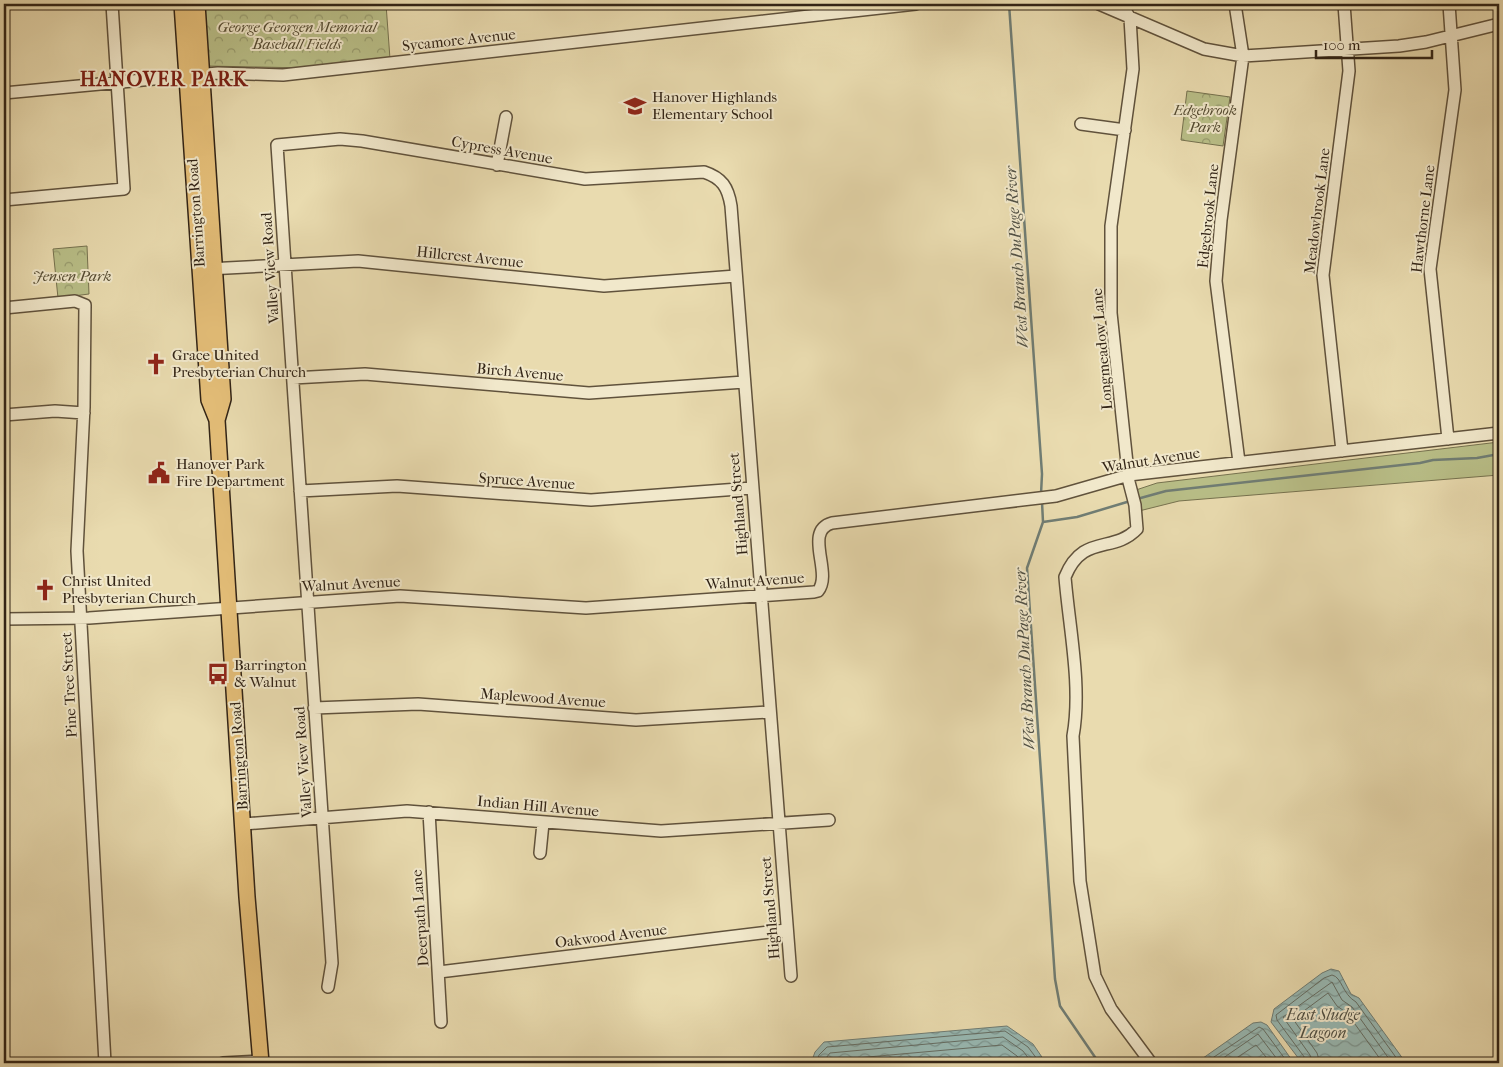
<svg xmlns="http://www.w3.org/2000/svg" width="1503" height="1067" font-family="'IM FELL French Canon',serif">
<defs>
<pattern id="park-crowns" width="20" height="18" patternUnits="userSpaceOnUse" patternTransform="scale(1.25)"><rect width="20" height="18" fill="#b9bf88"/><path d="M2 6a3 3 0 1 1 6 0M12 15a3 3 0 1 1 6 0" fill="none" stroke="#979b6e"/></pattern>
<pattern id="water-waves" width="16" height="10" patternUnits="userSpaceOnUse" patternTransform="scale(1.25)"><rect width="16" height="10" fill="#99b9b3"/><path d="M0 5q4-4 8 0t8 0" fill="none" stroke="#7d9691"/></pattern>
</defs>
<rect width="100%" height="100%" fill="#e9dbaf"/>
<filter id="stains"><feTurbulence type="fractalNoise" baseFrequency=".004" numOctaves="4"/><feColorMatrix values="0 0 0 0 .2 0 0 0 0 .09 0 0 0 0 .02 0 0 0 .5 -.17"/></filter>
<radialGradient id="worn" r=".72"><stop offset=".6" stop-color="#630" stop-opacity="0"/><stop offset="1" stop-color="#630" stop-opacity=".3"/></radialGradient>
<!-- grass -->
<path fill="#b9bf88" stroke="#76724f" d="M 1499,442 L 1499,475 L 1179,501 L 1139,511 L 1136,490 L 1157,483 Z"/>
<!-- park -->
<path fill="url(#park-crowns)" stroke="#76724f" d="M 204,4 L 386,4 L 390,59 L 307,68 L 207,66 Z
M 1187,91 L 1230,97 L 1223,146 L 1181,140 Z
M 87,246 L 89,294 L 58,298 L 53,249 Z"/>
<!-- water -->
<path fill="url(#water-waves)" stroke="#707d74" d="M 1331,969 L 1339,971 L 1351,994 L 1359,998 L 1406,1063 L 1302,1063 L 1271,1022 L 1274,1009 L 1322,973 Z
M 1261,1022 L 1267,1025 L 1294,1063 L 1196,1063 L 1253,1023 Z
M 1007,1026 L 1033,1044 L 1046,1063 L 811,1063 L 815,1052 L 824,1042 Z"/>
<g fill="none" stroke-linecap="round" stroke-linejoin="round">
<!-- shore -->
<path stroke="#666e64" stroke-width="1" d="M 816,1063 L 819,1055 L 827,1047 L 1005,1031 L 1028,1047 L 1040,1063
M 822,1063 L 830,1053 L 1003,1037 L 1023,1051 L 1032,1063
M 830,1063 L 834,1060 L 1002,1045 L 1017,1056 L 1022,1063
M 1205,1063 L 1259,1027 L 1263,1029 L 1288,1063
M 1216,1063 L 1258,1034 L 1280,1063
M 1229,1063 L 1256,1045 L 1271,1063
M 1306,1063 L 1305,1058 L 1277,1020 L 1276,1015 L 1324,978 L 1332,975 C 1342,977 1342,994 1356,1002 L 1400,1063
M 1312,1063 L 1310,1055 L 1283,1017 L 1332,982 L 1342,1000 L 1352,1007 L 1392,1063
M 1320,1063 L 1317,1053 L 1293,1019 L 1328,993 L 1337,1006 L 1347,1013 L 1383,1063"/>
<!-- stream -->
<path stroke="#707d74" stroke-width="2.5" d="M 1009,4 L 1042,474 L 1041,494
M 1137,499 L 1166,491 L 1420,463 L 1433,460 L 1477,458 L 1499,454
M 1042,502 L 1043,522 L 1027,568 L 1055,979 L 1060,1006 L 1099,1063
M 1043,522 L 1077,517 L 1127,502"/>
<!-- minor casing -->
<g stroke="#60523c" stroke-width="14">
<path id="minor" d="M 1099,4 L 1204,49 L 1243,56 L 1399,46 L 1426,42 L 1499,24
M 1121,4 L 1130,18 L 1133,69 L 1111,226 L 1111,313 L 1129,482 L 1135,505 L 1137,529 C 1113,554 1083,533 1065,577 C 1069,627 1082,686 1073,736 L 1080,881 L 1095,976 L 1111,1009 L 1151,1063
M 1235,4 L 1243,56 L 1221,220 L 1216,281 L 1239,462
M 4,93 L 218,73 L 283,75 L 916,4
M 1081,124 L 1125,130
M 497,165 L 506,117
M 4,200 L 124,189 L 112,4
M 208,269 L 358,261 L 604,286 L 736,276
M 4,308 L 75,301 L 85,305 L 84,407 L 77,551 L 105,1063
M 293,378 L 365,374 L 589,393 L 744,382
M 4,415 L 55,411 L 84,413
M 1448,439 L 1430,269 L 1455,90 L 1449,4
M 1342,451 L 1323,275 L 1349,71 L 1344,4
M 300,491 L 397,486 L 591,500 L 752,488
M 4,619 L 89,618 L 400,596 L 586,608 L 814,592 L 818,591 C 833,573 803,531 832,523 L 1056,496 L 1129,475 L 1499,433
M 314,708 L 418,704 L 636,720 L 769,712
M 429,812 L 441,1022
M 244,824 L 407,811 L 661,831 L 829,820
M 540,853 L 543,823
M 439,972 L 786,930
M 328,987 L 332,963 L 277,145 L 340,139 L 362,141 L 585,179 L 704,172 C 722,178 728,187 731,206 L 791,976
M 223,1063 L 260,1061"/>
</g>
<!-- major casing -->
<g stroke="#322416" stroke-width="18">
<path id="major" d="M 182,4 L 209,400 L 217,420 L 247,897 L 261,1063
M 197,4 L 223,399 L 217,420"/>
</g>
<!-- minor -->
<use href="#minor" stroke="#f1e8cb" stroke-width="11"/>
<!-- major -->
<use href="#major" stroke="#e4be78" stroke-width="15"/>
</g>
<!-- icons -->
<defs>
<g id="school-bare" transform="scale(1.725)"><path d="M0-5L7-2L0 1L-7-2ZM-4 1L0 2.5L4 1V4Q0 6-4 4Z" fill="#8f2418" stroke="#f1e8cb" stroke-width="2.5" paint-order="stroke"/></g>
<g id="church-bare" transform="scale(1.725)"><path d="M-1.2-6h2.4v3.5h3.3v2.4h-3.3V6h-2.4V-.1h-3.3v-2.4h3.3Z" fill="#8f2418" stroke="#f1e8cb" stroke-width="2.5" paint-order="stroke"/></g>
<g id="civic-bare" transform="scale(1.725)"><path d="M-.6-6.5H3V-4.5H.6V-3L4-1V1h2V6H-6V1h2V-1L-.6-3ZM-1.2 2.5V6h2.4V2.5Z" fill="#8f2418" stroke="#f1e8cb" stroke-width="2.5" paint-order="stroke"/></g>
<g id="bus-bare" transform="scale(1.725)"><path d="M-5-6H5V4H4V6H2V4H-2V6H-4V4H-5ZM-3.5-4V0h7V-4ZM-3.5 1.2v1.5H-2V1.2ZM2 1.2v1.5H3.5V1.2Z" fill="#8f2418" stroke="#f1e8cb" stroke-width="2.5" paint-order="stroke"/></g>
</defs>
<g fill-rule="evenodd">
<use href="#school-bare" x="635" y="106"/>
<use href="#church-bare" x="156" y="364"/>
<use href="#civic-bare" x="159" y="473"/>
<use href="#church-bare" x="45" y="590"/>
<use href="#bus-bare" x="218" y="674"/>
</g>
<g text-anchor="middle" stroke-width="4" stroke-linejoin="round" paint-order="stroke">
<!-- park labels -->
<g font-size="15" font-style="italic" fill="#544b32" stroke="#f1e8cb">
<text x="297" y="32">George Georgen Memorial<tspan x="297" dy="17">Baseball Fields</tspan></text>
<text x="1205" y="115">Edgebrook<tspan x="1205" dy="17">Park</tspan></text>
<text x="72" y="281">Jensen Park</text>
</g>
<!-- street labels -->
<g font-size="15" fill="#322416" stroke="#f1e8cb">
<text transform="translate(459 40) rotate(-6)" y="5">Sycamore Avenue</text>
<text transform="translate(502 150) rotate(10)" y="5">Cypress Avenue</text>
<text transform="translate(1317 211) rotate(-83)" y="5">Meadowbrook Lane</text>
<text transform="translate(196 213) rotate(-94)" y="5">Barrington Road</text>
<text transform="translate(1208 216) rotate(-84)" y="5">Edgebrook Lane</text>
<text transform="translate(1423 219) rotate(-83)" y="5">Hawthorne Lane</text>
<text transform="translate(470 257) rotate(6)" y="5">Hillcrest Avenue</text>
<text transform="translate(270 268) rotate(-94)" y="5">Valley View Road</text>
<text transform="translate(1102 349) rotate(-95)" y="5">Longmeadow Lane</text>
<text transform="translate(520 372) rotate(5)" y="5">Birch Avenue</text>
<text transform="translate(1151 460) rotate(-9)" y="5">Walnut Avenue</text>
<text transform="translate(527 481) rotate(4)" y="5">Spruce Avenue</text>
<text transform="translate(738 504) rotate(-95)" y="5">Highland Street</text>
<text transform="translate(755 581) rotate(-4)" y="5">Walnut Avenue</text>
<text transform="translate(351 584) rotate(-3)" y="5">Walnut Avenue</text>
<text transform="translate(69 685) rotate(-93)" y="5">Pine Tree Street</text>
<text transform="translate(543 698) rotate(4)" y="5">Maplewood Avenue</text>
<text transform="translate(239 756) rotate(-94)" y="5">Barrington Road</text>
<text transform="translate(303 762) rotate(-94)" y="5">Valley View Road</text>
<text transform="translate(538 806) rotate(5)" y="5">Indian Hill Avenue</text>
<text transform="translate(770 908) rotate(-95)" y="5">Highland Street</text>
<text transform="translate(420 918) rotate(-94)" y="5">Deerpath Lane</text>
<text transform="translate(611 936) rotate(-7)" y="5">Oakwood Avenue</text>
</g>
<!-- poi labels -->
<g font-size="15" fill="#322416" stroke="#f1e8cb" text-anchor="start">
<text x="652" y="102">Hanover Highlands<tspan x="652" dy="17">Elementary School</tspan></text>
<text x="172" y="360">Grace United<tspan x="172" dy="17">Presbyterian Church</tspan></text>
<text x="176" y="469">Hanover Park<tspan x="176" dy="17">Fire Department</tspan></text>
<text x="62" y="586">Christ United<tspan x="62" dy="17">Presbyterian Church</tspan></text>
<text x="234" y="670">Barrington<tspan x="234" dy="17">&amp; Walnut</tspan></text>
</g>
<!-- water labels -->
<g font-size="16" font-style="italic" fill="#515145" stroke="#f1e8cb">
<text transform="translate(1016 257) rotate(-94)" y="6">West Branch DuPage River</text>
<text transform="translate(1024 659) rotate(-93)" y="6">West Branch DuPage River</text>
<text x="1323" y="1020">East Sludge<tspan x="1323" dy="18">Lagoon</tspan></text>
</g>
<!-- district labels -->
<g font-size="20" font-weight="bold" letter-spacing="1" fill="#7a1f14" stroke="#f1e8cb">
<text x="164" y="86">HANOVER PARK</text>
</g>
</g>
<!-- margin -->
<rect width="1503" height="1067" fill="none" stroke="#e9dbaf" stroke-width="20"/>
<rect x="5" y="5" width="1493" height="1057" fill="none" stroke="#322416" stroke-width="2.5"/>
<rect x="10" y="10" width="1483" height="1047" fill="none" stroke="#322416"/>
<!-- scale -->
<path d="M1316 50v8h116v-8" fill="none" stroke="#322416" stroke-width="2.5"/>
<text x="1323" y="50" font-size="15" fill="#322416" stroke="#f1e8cb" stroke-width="4" paint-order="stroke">100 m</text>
<rect width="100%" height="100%" filter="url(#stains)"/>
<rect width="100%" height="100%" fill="url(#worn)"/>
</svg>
